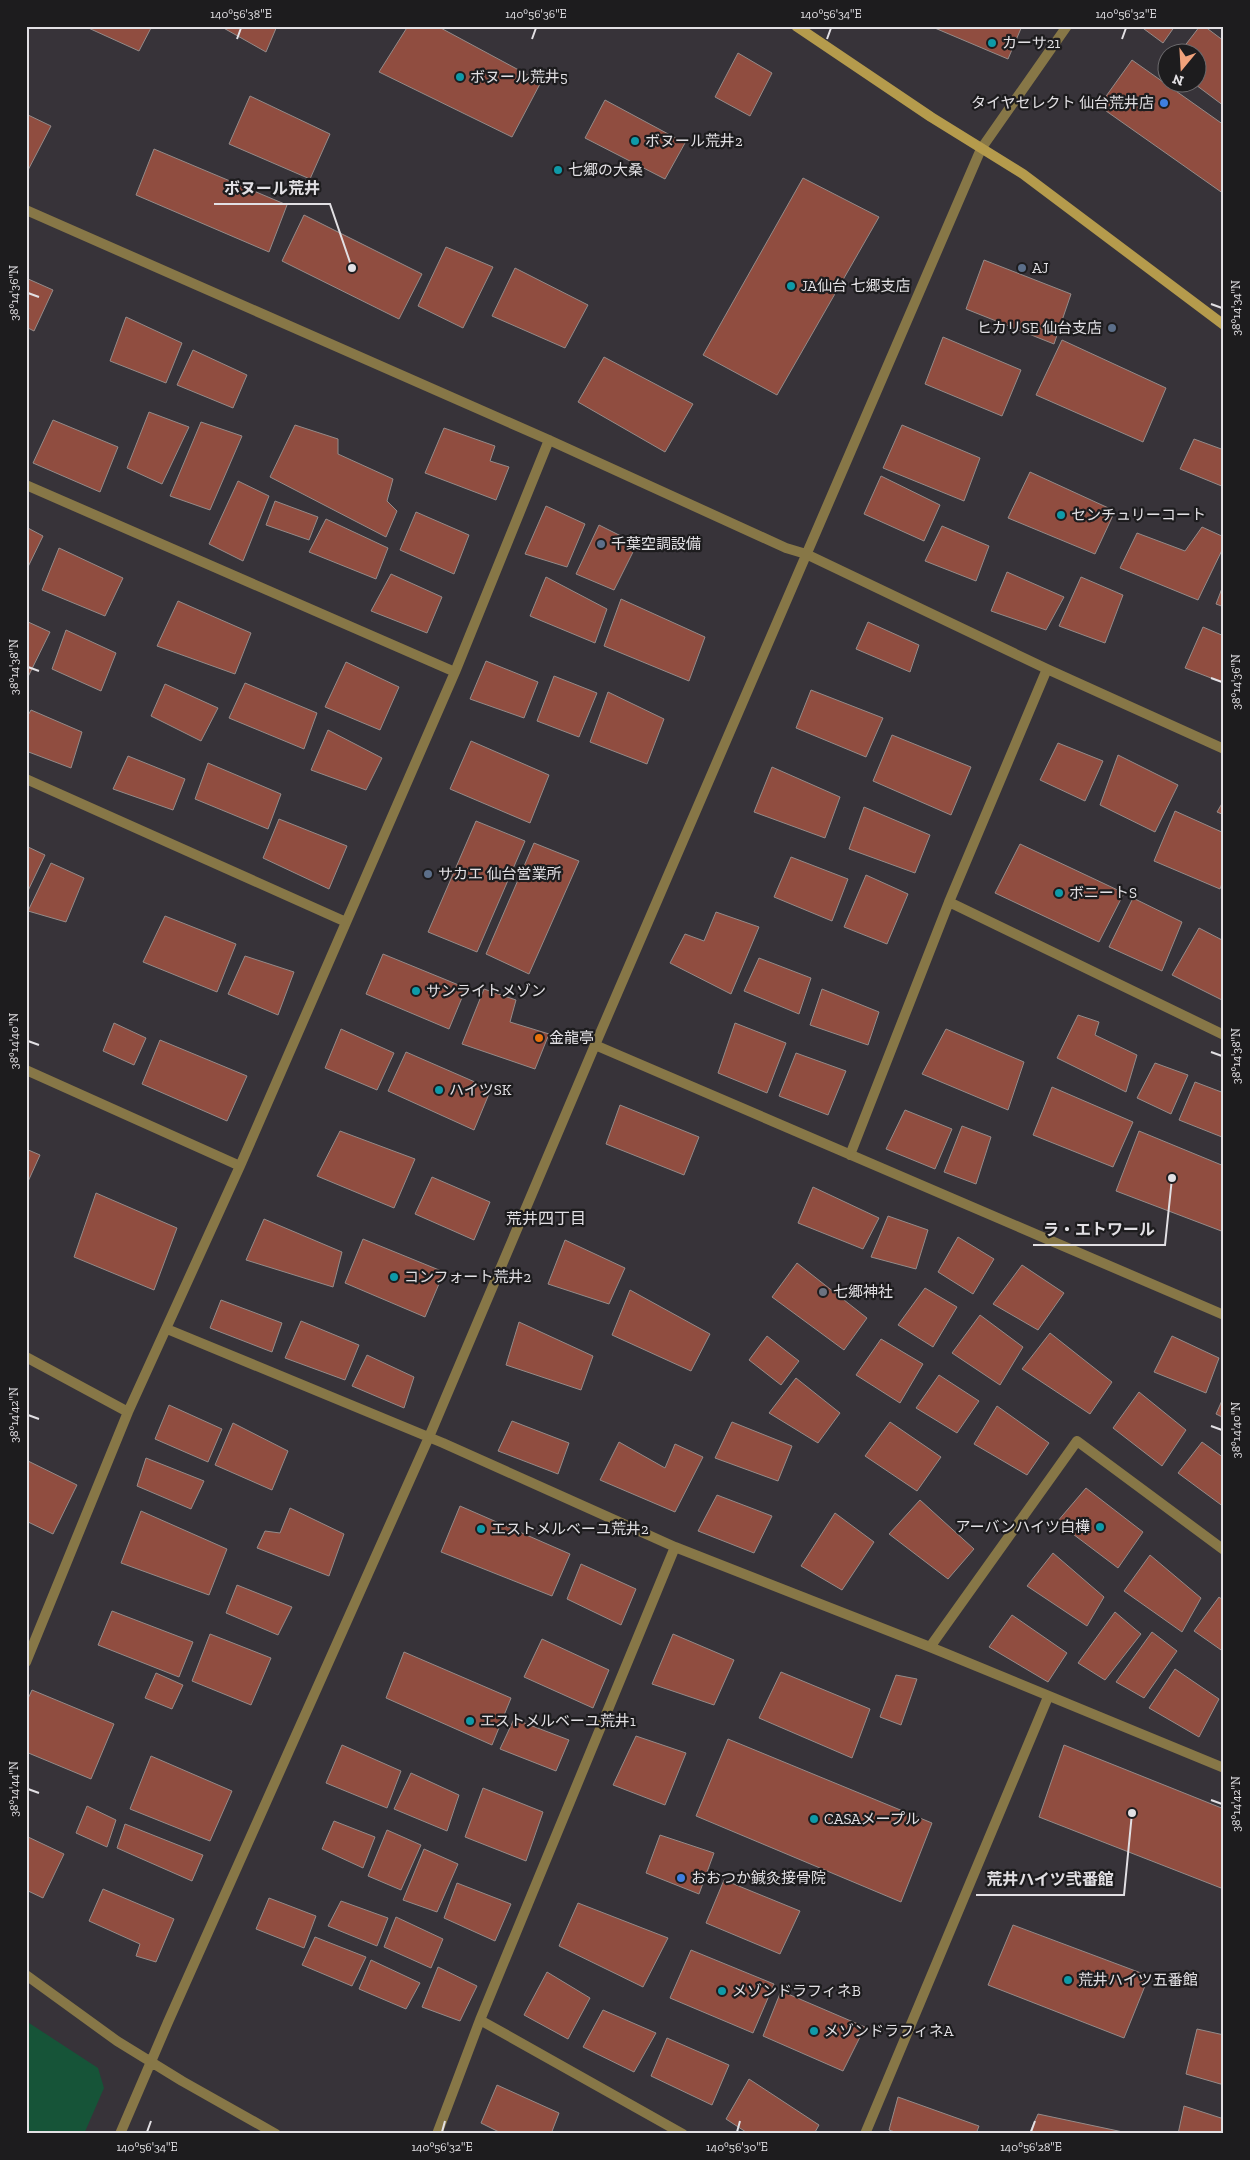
<svg xmlns="http://www.w3.org/2000/svg" width="1250" height="2160" font-family="'Zilla Slab','Noto Sans JP',serif">
<rect width="100%" height="100%" fill="#373339"/>
<!-- green -->
<path fill="#165438" d="M 26,2021 L 98,2068 L 104,2088 L 84,2134 L 26,2134 Z"/>
<!-- building -->
<path fill="#904d40" stroke="#948b89" d="M 84,26 L 152,26 L 139,51 Z
M 220,26 L 277,26 L 266,52 Z
M 408,26 L 437,26 L 541,82 L 512,137 L 379,72 Z
M 930,26 L 1022,26 L 1008,59 Z
M 1140,26 L 1175,26 L 1163,43 Z
M 1200,26 L 1204,26 L 1224,41 L 1224,106 L 1192,82 L 1198,82 L 1198,52 L 1180,52 Z
M 738,53 L 772,73 L 750,116 L 715,97 Z
M 1132,60 L 1224,125 L 1224,194 L 1099,106 Z
M 250,96 L 330,134 L 310,179 L 229,144 Z
M 605,100 L 685,143 L 665,179 L 585,138 Z
M 26,114 L 51,126 L 26,174 Z
M 154,149 L 287,205 L 269,252 L 136,195 Z
M 803,178 L 879,217 L 777,395 L 703,355 Z
M 304,215 L 422,274 L 399,319 L 282,261 Z
M 446,247 L 493,267 L 463,328 L 418,306 Z
M 984,260 L 1071,294 L 1054,344 L 966,309 Z
M 515,268 L 588,305 L 565,348 L 492,316 Z
M 26,278 L 53,290 L 34,331 L 26,327 Z
M 126,317 L 182,343 L 166,383 L 110,361 Z
M 943,337 L 1021,370 L 1002,416 L 925,384 Z
M 1062,340 L 1166,388 L 1143,442 L 1036,395 Z
M 193,350 L 247,375 L 233,408 L 177,385 Z
M 604,357 L 693,404 L 665,452 L 578,402 Z
M 149,412 L 189,427 L 162,484 L 127,468 Z
M 53,420 L 118,447 L 100,492 L 33,463 Z
M 201,422 L 242,436 L 210,510 L 170,496 Z
M 295,425 L 338,439 L 338,454 L 393,479 L 387,501 L 397,511 L 386,537 L 270,477 Z
M 902,425 L 980,458 L 964,501 L 883,468 Z
M 444,428 L 495,446 L 490,461 L 509,467 L 496,500 L 425,473 Z
M 1194,439 L 1224,450 L 1224,487 L 1180,469 Z
M 1030,472 L 1115,511 L 1095,554 L 1008,518 Z
M 881,476 L 940,505 L 924,541 L 864,514 Z
M 238,481 L 269,496 L 243,561 L 209,544 Z
M 275,501 L 318,517 L 309,540 L 266,525 Z
M 546,506 L 585,524 L 567,567 L 525,554 Z
M 416,512 L 469,535 L 454,574 L 400,550 Z
M 326,519 L 388,548 L 376,579 L 309,552 Z
M 599,525 L 637,544 L 614,590 L 576,574 Z
M 942,526 L 989,546 L 976,581 L 925,561 Z
M 26,527 L 43,536 L 26,571 Z
M 1202,527 L 1224,537 L 1224,546 L 1198,600 L 1120,568 L 1137,533 L 1185,551 Z
M 59,548 L 123,578 L 105,616 L 42,590 Z
M 1007,572 L 1064,597 L 1046,630 L 991,611 Z
M 391,574 L 442,597 L 427,633 L 371,611 Z
M 546,577 L 607,609 L 595,643 L 530,616 Z
M 1081,577 L 1123,595 L 1105,643 L 1059,626 Z
M 1224,583 L 1224,607 L 1216,604 Z
M 621,599 L 705,637 L 689,681 L 604,646 Z
M 178,601 L 251,633 L 235,674 L 157,646 Z
M 26,621 L 50,632 L 26,681 Z
M 868,622 L 919,645 L 910,672 L 856,649 Z
M 1203,627 L 1224,636 L 1224,683 L 1185,668 Z
M 66,630 L 116,653 L 101,691 L 52,669 Z
M 486,661 L 538,682 L 524,718 L 470,699 Z
M 346,662 L 399,687 L 380,730 L 325,707 Z
M 554,676 L 597,693 L 579,737 L 537,721 Z
M 245,683 L 317,713 L 304,749 L 229,718 Z
M 165,684 L 218,708 L 201,741 L 151,716 Z
M 811,690 L 883,718 L 866,757 L 796,728 Z
M 608,692 L 664,719 L 647,764 L 590,742 Z
M 31,710 L 82,732 L 71,768 L 26,751 L 26,719 Z
M 328,730 L 382,758 L 366,790 L 311,770 Z
M 892,735 L 971,767 L 951,815 L 873,781 Z
M 471,741 L 549,775 L 530,823 L 450,789 Z
M 1058,743 L 1103,761 L 1085,801 L 1040,780 Z
M 1118,755 L 1178,785 L 1155,832 L 1100,805 Z
M 128,756 L 185,779 L 173,810 L 113,789 Z
M 208,763 L 281,794 L 268,829 L 195,799 Z
M 772,767 L 840,797 L 825,838 L 754,812 Z
M 1224,800 L 1224,815 L 1217,812 Z
M 864,807 L 930,835 L 915,873 L 849,849 Z
M 1175,811 L 1224,833 L 1224,878 L 1220,889 L 1154,861 Z
M 279,819 L 347,846 L 329,889 L 263,858 Z
M 476,821 L 525,841 L 477,952 L 428,932 Z
M 534,843 L 579,861 L 529,974 L 486,954 Z
M 1020,844 L 1124,893 L 1099,942 L 995,893 Z
M 26,846 L 45,855 L 26,895 Z
M 791,857 L 848,879 L 832,921 L 774,897 Z
M 51,863 L 84,878 L 66,922 L 28,911 Z
M 866,875 L 908,894 L 887,944 L 844,927 Z
M 1133,898 L 1182,922 L 1162,971 L 1109,947 Z
M 716,912 L 759,927 L 731,994 L 670,963 L 685,934 L 704,941 Z
M 165,916 L 236,944 L 217,992 L 143,962 Z
M 1199,928 L 1224,941 L 1224,1001 L 1172,975 Z
M 383,954 L 466,988 L 449,1029 L 366,994 Z
M 245,956 L 294,972 L 278,1015 L 228,994 Z
M 759,958 L 811,978 L 799,1014 L 744,991 Z
M 484,989 L 516,1000 L 510,1022 L 549,1034 L 535,1069 L 462,1044 Z
M 822,989 L 879,1012 L 868,1045 L 810,1025 Z
M 1078,1015 L 1099,1022 L 1095,1035 L 1137,1055 L 1126,1092 L 1057,1058 Z
M 114,1023 L 146,1038 L 134,1065 L 103,1051 Z
M 735,1023 L 786,1043 L 767,1093 L 718,1073 Z
M 341,1029 L 394,1053 L 377,1090 L 325,1068 Z
M 946,1029 L 1024,1062 L 1008,1110 L 922,1074 Z
M 160,1040 L 247,1076 L 227,1121 L 142,1084 Z
M 406,1052 L 491,1089 L 474,1130 L 388,1091 Z
M 796,1053 L 846,1071 L 828,1115 L 779,1096 Z
M 1155,1063 L 1188,1075 L 1171,1114 L 1137,1098 Z
M 1195,1082 L 1224,1093 L 1222,1137 L 1179,1120 Z
M 1052,1087 L 1133,1122 L 1113,1167 L 1033,1135 Z
M 620,1105 L 699,1137 L 684,1175 L 606,1144 Z
M 905,1110 L 952,1129 L 935,1169 L 886,1149 Z
M 962,1126 L 991,1137 L 976,1184 L 944,1172 Z
M 340,1131 L 415,1159 L 394,1208 L 317,1176 Z
M 1139,1131 L 1224,1166 L 1224,1232 L 1116,1191 Z
M 26,1149 L 40,1155 L 26,1186 Z
M 432,1177 L 490,1202 L 474,1240 L 415,1214 Z
M 813,1187 L 879,1218 L 863,1249 L 798,1223 Z
M 96,1193 L 177,1228 L 154,1290 L 74,1257 Z
M 888,1216 L 928,1230 L 916,1269 L 871,1257 Z
M 264,1219 L 342,1252 L 333,1287 L 246,1260 Z
M 958,1237 L 994,1259 L 973,1294 L 938,1272 Z
M 363,1239 L 444,1272 L 425,1317 L 345,1283 Z
M 565,1240 L 625,1268 L 609,1304 L 548,1284 Z
M 797,1263 L 867,1318 L 844,1350 L 772,1297 Z
M 1022,1265 L 1064,1293 L 1038,1330 L 993,1304 Z
M 925,1288 L 957,1307 L 933,1347 L 898,1325 Z
M 630,1290 L 710,1334 L 691,1371 L 612,1335 Z
M 221,1300 L 282,1323 L 272,1352 L 210,1328 Z
M 980,1315 L 1023,1347 L 1000,1385 L 952,1353 Z
M 301,1321 L 359,1345 L 345,1380 L 285,1358 Z
M 519,1322 L 593,1356 L 581,1390 L 506,1365 Z
M 1050,1333 L 1112,1382 L 1090,1414 L 1022,1369 Z
M 767,1336 L 799,1361 L 781,1385 L 749,1360 Z
M 1172,1336 L 1219,1358 L 1206,1393 L 1154,1372 Z
M 881,1339 L 923,1364 L 900,1403 L 856,1375 Z
M 367,1355 L 414,1377 L 404,1408 L 352,1386 Z
M 939,1375 L 979,1401 L 957,1433 L 916,1408 Z
M 796,1378 L 840,1413 L 818,1443 L 769,1413 Z
M 1139,1392 L 1186,1430 L 1162,1466 L 1113,1428 Z
M 1224,1396 L 1224,1418 L 1216,1414 Z
M 169,1405 L 222,1429 L 208,1462 L 155,1439 Z
M 997,1406 L 1049,1443 L 1027,1475 L 974,1444 Z
M 512,1421 L 569,1443 L 558,1474 L 498,1451 Z
M 732,1422 L 792,1446 L 778,1481 L 715,1458 Z
M 890,1422 L 941,1457 L 917,1491 L 865,1456 Z
M 233,1423 L 288,1451 L 272,1490 L 215,1465 Z
M 619,1442 L 665,1468 L 675,1444 L 703,1457 L 675,1512 L 600,1480 Z
M 1202,1442 L 1224,1458 L 1224,1507 L 1178,1473 Z
M 146,1458 L 204,1481 L 191,1509 L 137,1486 Z
M 26,1460 L 77,1485 L 53,1534 L 26,1521 Z
M 1086,1488 L 1143,1532 L 1118,1568 L 1057,1522 Z
M 717,1495 L 772,1516 L 754,1553 L 698,1531 Z
M 920,1500 L 974,1549 L 948,1579 L 889,1534 Z
M 460,1506 L 570,1554 L 552,1596 L 441,1552 Z
M 290,1508 L 344,1534 L 329,1576 L 257,1548 L 265,1531 L 280,1533 Z
M 141,1511 L 227,1549 L 209,1595 L 121,1563 Z
M 835,1513 L 874,1542 L 842,1590 L 801,1566 Z
M 1053,1553 L 1104,1597 L 1087,1626 L 1027,1586 Z
M 1150,1555 L 1201,1598 L 1182,1632 L 1124,1591 Z
M 581,1564 L 636,1589 L 621,1625 L 567,1599 Z
M 237,1585 L 292,1607 L 278,1635 L 226,1613 Z
M 1219,1597 L 1224,1601 L 1224,1652 L 1194,1631 Z
M 112,1611 L 193,1642 L 179,1677 L 98,1645 Z
M 1115,1612 L 1141,1634 L 1105,1680 L 1078,1663 Z
M 1012,1615 L 1067,1653 L 1048,1682 L 989,1647 Z
M 1152,1632 L 1177,1651 L 1144,1698 L 1116,1682 Z
M 210,1634 L 271,1658 L 251,1705 L 192,1681 Z
M 673,1634 L 734,1660 L 714,1705 L 652,1684 Z
M 542,1639 L 609,1670 L 593,1708 L 524,1677 Z
M 404,1652 L 511,1698 L 492,1745 L 386,1698 Z
M 1175,1669 L 1219,1699 L 1199,1737 L 1149,1708 Z
M 781,1672 L 870,1709 L 852,1758 L 759,1718 Z
M 156,1673 L 183,1685 L 172,1709 L 145,1698 Z
M 896,1675 L 917,1679 L 901,1725 L 880,1717 Z
M 32,1690 L 114,1724 L 91,1779 L 26,1752 L 26,1703 Z
M 514,1719 L 569,1740 L 556,1771 L 500,1749 Z
M 636,1736 L 686,1753 L 665,1805 L 613,1785 Z
M 728,1739 L 932,1823 L 901,1902 L 696,1816 Z
M 342,1745 L 401,1771 L 387,1808 L 326,1783 Z
M 1064,1745 L 1224,1809 L 1224,1880 L 1221,1888 L 1039,1817 Z
M 151,1756 L 232,1791 L 210,1841 L 130,1809 Z
M 411,1773 L 459,1795 L 447,1831 L 394,1809 Z
M 483,1788 L 543,1812 L 526,1861 L 465,1837 Z
M 87,1806 L 116,1820 L 107,1847 L 76,1833 Z
M 334,1821 L 375,1837 L 363,1868 L 322,1849 Z
M 125,1824 L 203,1855 L 192,1881 L 117,1848 Z
M 387,1830 L 421,1845 L 401,1890 L 368,1876 Z
M 660,1835 L 714,1853 L 699,1894 L 646,1873 Z
M 26,1836 L 64,1854 L 43,1898 L 26,1890 Z
M 424,1849 L 458,1864 L 437,1912 L 403,1900 Z
M 724,1880 L 800,1911 L 780,1954 L 706,1923 Z
M 457,1883 L 511,1904 L 495,1941 L 444,1918 Z
M 103,1889 L 174,1919 L 156,1962 L 136,1956 L 140,1944 L 89,1921 Z
M 269,1898 L 316,1916 L 304,1948 L 256,1929 Z
M 341,1901 L 388,1918 L 377,1946 L 328,1926 Z
M 578,1903 L 668,1938 L 643,1987 L 559,1946 Z
M 396,1917 L 443,1939 L 431,1968 L 384,1947 Z
M 1013,1925 L 1149,1976 L 1124,2038 L 988,1985 Z
M 315,1937 L 366,1957 L 352,1986 L 302,1965 Z
M 691,1950 L 774,1984 L 753,2033 L 670,1998 Z
M 371,1960 L 420,1983 L 406,2009 L 359,1989 Z
M 438,1967 L 477,1986 L 460,2021 L 422,2007 Z
M 547,1972 L 590,1998 L 568,2039 L 524,2015 Z
M 781,1991 L 865,2027 L 843,2071 L 763,2036 Z
M 603,2010 L 656,2033 L 634,2072 L 583,2047 Z
M 1197,2029 L 1224,2035 L 1224,2085 L 1186,2074 Z
M 667,2038 L 729,2065 L 712,2105 L 651,2076 Z
M 749,2079 L 819,2125 L 814,2134 L 749,2134 L 726,2119 Z
M 497,2085 L 559,2113 L 551,2134 L 503,2134 L 481,2123 Z
M 898,2097 L 979,2126 L 976,2134 L 901,2134 L 889,2130 Z
M 1184,2106 L 1224,2119 L 1224,2134 L 1178,2134 Z
M 1038,2114 L 1123,2132 L 1122,2134 L 1029,2134 Z"/>
<g fill="none" stroke-linecap="round" stroke-linejoin="round">
<!-- street -->
<path stroke="#877747" stroke-width="10" d="M 26,210 L 549,440 L 786,548 L 806,554 L 1047,669 L 1224,749
M 26,485 L 455,672
M 26,779 L 346,922
M 949,902 L 1224,1035
M 595,1045 L 1224,1315
M 26,1070 L 240,1166
M 850,1155 L 949,902 L 1047,669
M 167,1329 L 443,1443 L 675,1547 L 930,1647 L 1224,1768
M 26,1357 L 128,1412
M 930,1647 L 1077,1441 L 1224,1550
M 26,1662 L 128,1412 L 240,1166 L 455,672 L 549,440
M 26,1975 L 117,2041 L 182,2081 L 276,2134
M 480,2020 L 683,2134
M 120,2134 L 168,2022 L 429,1437 L 595,1045 L 981,149 L 1067,26
M 437,2134 L 480,2020 L 675,1547
M 865,2134 L 1048,1697"/>
<!-- secondary -->
<path stroke="#b59b4c" stroke-width="10" d="M 796,26 L 931,117 L 1023,174 L 1224,325"/>
</g>
<!-- ticks -->
<path fill="none" stroke="#e2e0e4" stroke-width="2" d="M 237,39 L 241,28M 532,39 L 536,28M 827,39 L 831,28M 1122,39 L 1126,28M 28,293 L 39,297M 1211,304 L 1222,308M 28,667 L 39,671M 1211,678 L 1222,682M 28,1041 L 39,1045M 1211,1052 L 1222,1056M 28,1415 L 39,1419M 1211,1426 L 1222,1430M 28,1789 L 39,1793M 1211,1800 L 1222,1804M 147,2132 L 151,2121M 442,2132 L 445,2121M 737,2132 L 740,2121M 1031,2132 L 1035,2121"/>
<!-- markers -->
<g fill="#0f9aa8" stroke="#1d1c1e" stroke-width="2">
<circle cx="992" cy="43" r="5"/>
<circle cx="460" cy="77" r="5"/>
<circle cx="635" cy="141" r="5"/>
<circle cx="558" cy="170" r="5"/>
<circle cx="791" cy="286" r="5"/>
<circle cx="1061" cy="515" r="5"/>
<circle cx="1059" cy="893" r="5"/>
<circle cx="416" cy="991" r="5"/>
<circle cx="439" cy="1090" r="5"/>
<circle cx="394" cy="1277" r="5"/>
<circle cx="1100" cy="1527" r="5"/>
<circle cx="481" cy="1529" r="5"/>
<circle cx="470" cy="1721" r="5"/>
<circle cx="814" cy="1819" r="5"/>
<circle cx="1068" cy="1980" r="5"/>
<circle cx="722" cy="1991" r="5"/>
<circle cx="814" cy="2031" r="5"/>
</g>
<g fill="#3f7fe0" stroke="#1d1c1e" stroke-width="2">
<circle cx="1164" cy="103" r="5"/>
<circle cx="681" cy="1878" r="5"/>
</g>
<g fill="#5c6f8a" stroke="#1d1c1e" stroke-width="2">
<circle cx="1022" cy="268" r="5"/>
<circle cx="1112" cy="328" r="5"/>
<circle cx="601" cy="544" r="5"/>
<circle cx="428" cy="874" r="5"/>
</g>
<circle fill="#e8710a" stroke="#1d1c1e" stroke-width="2" cx="539" cy="1038" r="5"/>
<circle fill="#6b7280" stroke="#1d1c1e" stroke-width="2" cx="823" cy="1292" r="5"/>
<g text-anchor="middle" stroke-width="4.5" stroke-linejoin="round" paint-order="stroke">
<!-- poi labels -->
<g font-size="15" fill="#e2e0e4" stroke="#1d1c1e" text-anchor="start">
<text x="1002" y="48">カーサ21</text>
<text x="470" y="82">ボヌール荒井5</text>
<text x="1154" y="108" text-anchor="end">タイヤセレクト 仙台荒井店</text>
<text x="645" y="146">ボヌール荒井2</text>
<text x="568" y="175">七郷の大桑</text>
<text x="1032" y="273">AJ</text>
<text x="801" y="291">JA仙台 七郷支店</text>
<text x="1102" y="333" text-anchor="end">ヒカリSE 仙台支店</text>
<text x="1071" y="520">センチュリーコート</text>
<text x="611" y="549">千葉空調設備</text>
<text x="438" y="879">サカエ 仙台営業所</text>
<text x="1069" y="898">ボニートS</text>
<text x="426" y="996">サンライトメゾン</text>
<text x="549" y="1043">金龍亭</text>
<text x="449" y="1095">ハイツSK</text>
<text x="404" y="1282">コンフォート荒井2</text>
<text x="833" y="1297">七郷神社</text>
<text x="1090" y="1532" text-anchor="end">アーバンハイツ白樺</text>
<text x="491" y="1534">エストメルベーユ荒井2</text>
<text x="480" y="1726">エストメルベーユ荒井1</text>
<text x="824" y="1824">CASAメープル</text>
<text x="691" y="1883">おおつか鍼灸接骨院</text>
<text x="1078" y="1985">荒井ハイツ五番館</text>
<text x="732" y="1996">メゾンドラフィネB</text>
<text x="824" y="2036">メゾンドラフィネA</text>
</g>
<!-- neighbourhood labels -->
<g font-size="16" fill="#e2e0e4" stroke="#1d1c1e">
<text x="546" y="1224">荒井四丁目</text>
</g>
</g>
<!-- callouts -->
<path fill="none" stroke="#e2e0e4" stroke-width="2" d="M352 268L330 204H214M1172 1178L1165 1245H1033M1132 1813L1124 1895H976"/>
<g fill="#e2e0e4" stroke="#1d1c1e" stroke-width="2">
<circle cx="352" cy="268" r="5"/>
<circle cx="1172" cy="1178" r="5"/>
<circle cx="1132" cy="1813" r="5"/>
</g>
<g font-size="16" text-anchor="middle" font-weight="bold" fill="#e2e0e4" stroke="#1d1c1e" stroke-width="4.5" stroke-linejoin="round" paint-order="stroke">
<text x="272" y="194">ボヌール荒井</text>
<text x="1099" y="1235">ラ・エトワール</text>
<text x="1050" y="1885">荒井ハイツ弐番館</text>
</g>
<!-- border -->
<rect width="1250" height="2160" fill="none" stroke="#1d1c1e" stroke-width="55"/>
<!-- north arrow -->
<g transform="translate(1182 68) rotate(198)"><circle r="24" fill="#1d1c1e" stroke="#6c6a6d"/>
<path d="M0-4L9 19L0 12L-9 19Z" fill="#f1a27b"/>
<text y="-8" font-size="14" font-weight="bold" text-anchor="middle" fill="#e2e0e4">N</text>
</g>
<rect x="28" y="28" width="1194" height="2104" fill="none" stroke="#e2e0e4" stroke-width="2"/>
<g font-size="12" text-anchor="middle" fill="#e2e0e4">
<text x="241" y="18">140°56'38"E</text>
<text x="536" y="18">140°56'36"E</text>
<text x="831" y="18">140°56'34"E</text>
<text x="1126" y="18">140°56'32"E</text>
<text transform="translate(14 293) rotate(-90)" y="4">38°14'36"N</text>
<text transform="translate(1236 308) rotate(-90)" y="4">38°14'34"N</text>
<text transform="translate(14 667) rotate(-90)" y="4">38°14'38"N</text>
<text transform="translate(1236 682) rotate(-90)" y="4">38°14'36"N</text>
<text transform="translate(14 1041) rotate(-90)" y="4">38°14'40"N</text>
<text transform="translate(1236 1056) rotate(-90)" y="4">38°14'38"N</text>
<text transform="translate(14 1415) rotate(-90)" y="4">38°14'42"N</text>
<text transform="translate(1236 1430) rotate(-90)" y="4">38°14'40"N</text>
<text transform="translate(14 1789) rotate(-90)" y="4">38°14'44"N</text>
<text transform="translate(1236 1804) rotate(-90)" y="4">38°14'42"N</text>
<text x="147" y="2151">140°56'34"E</text>
<text x="442" y="2151">140°56'32"E</text>
<text x="737" y="2151">140°56'30"E</text>
<text x="1031" y="2151">140°56'28"E</text>
</g>
</svg>
